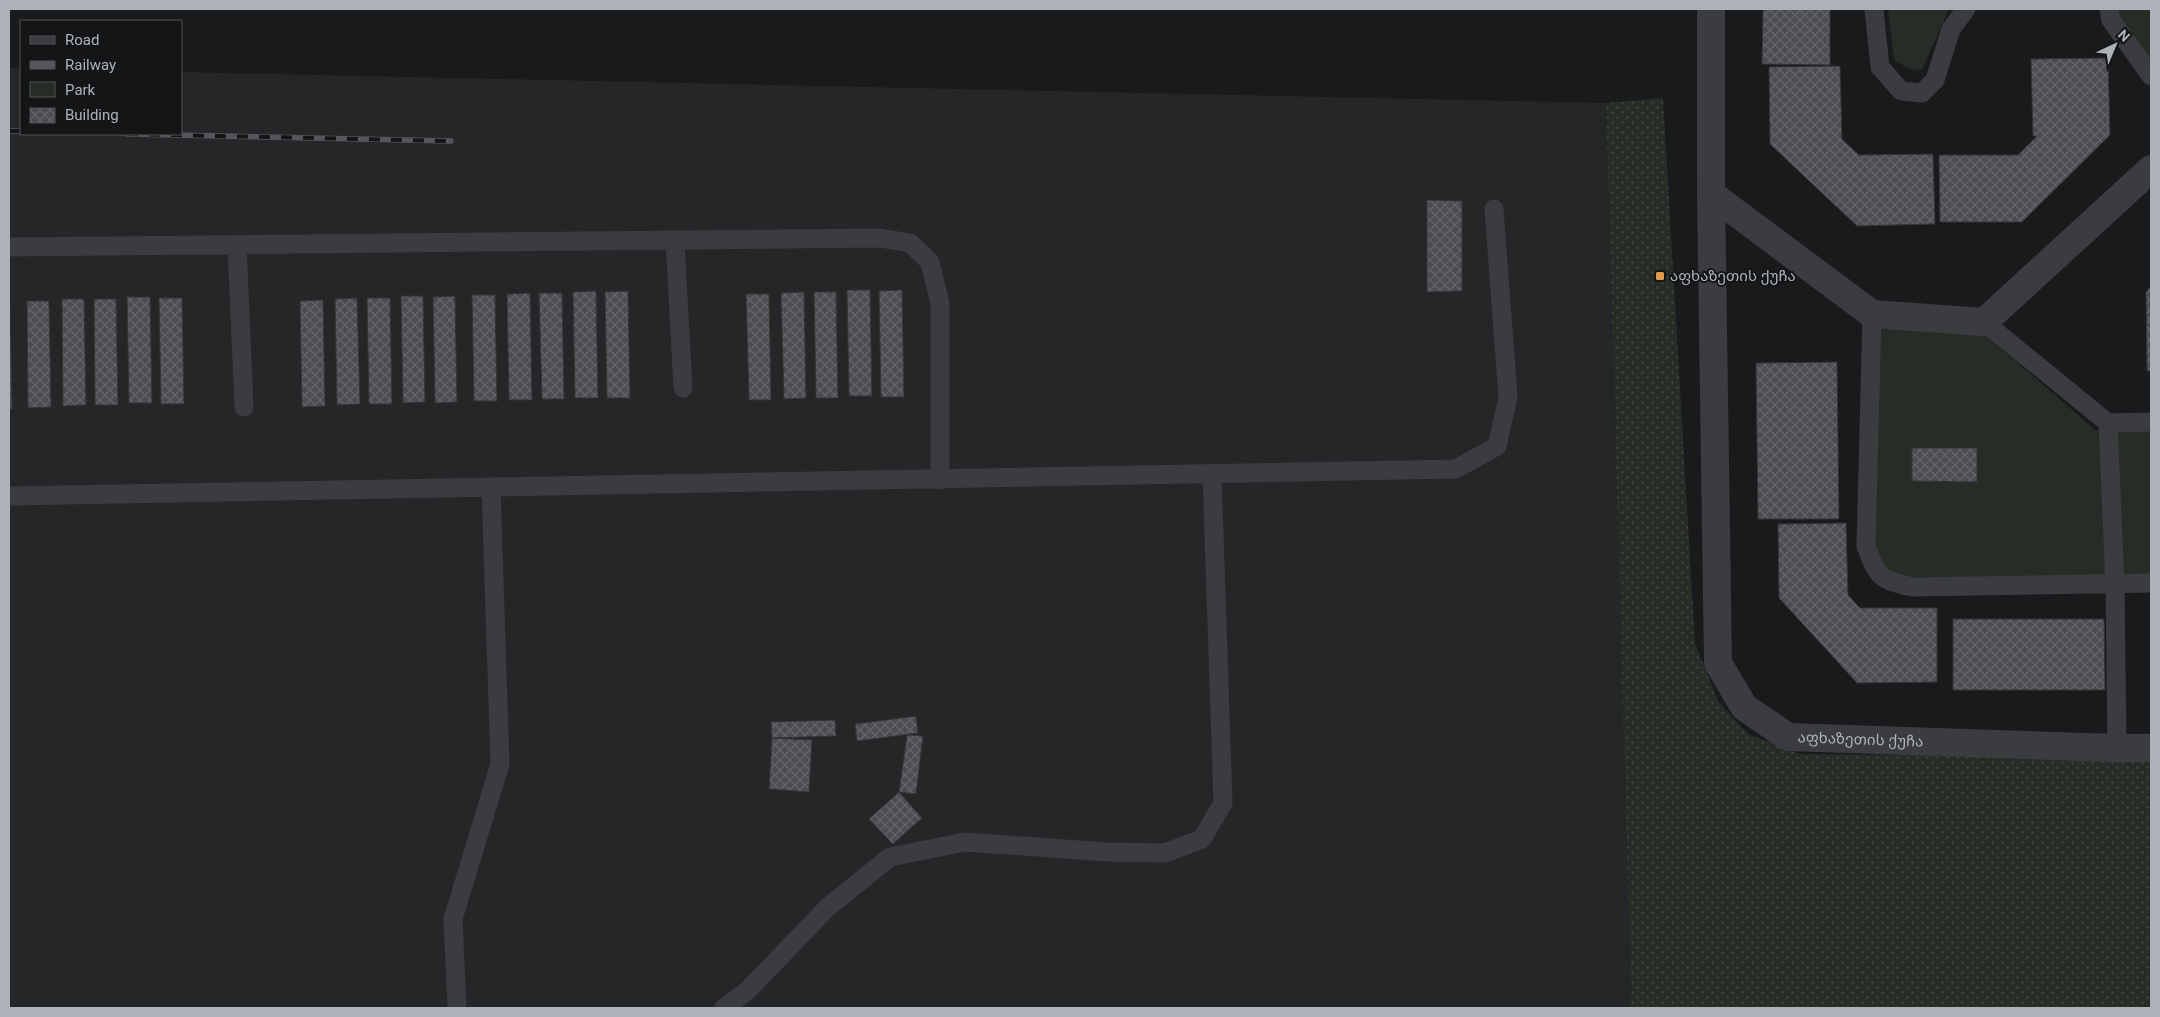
<svg xmlns="http://www.w3.org/2000/svg" width="2160" height="1017" font-family="Roboto,'Noto Sans Georgian',sans-serif">
<defs>
<pattern id="garden-dots" width="8" height="8" patternUnits="userSpaceOnUse" patternTransform="scale(1.25)"><rect width="8" height="8" fill="#262d26"/><path d="M2 2h.1M6 6h.1" fill="none" stroke="#434943" stroke-width="1.8" stroke-linecap="round"/></pattern>
<pattern id="building-cross-hatch" width="8" height="8" patternUnits="userSpaceOnUse" patternTransform="scale(1.25)"><rect width="8" height="8" fill="#4b4d50"/><path d="M0 0l8 8M0 8l8-8" fill="none" stroke="#626467"/></pattern>
</defs>
<rect width="100%" height="100%" fill="#191a1b"/>
<!-- built -->
<path fill="#252628" d="M 9,68 L 21,68 L 21,134 L 181,134 L 181,72 L 1606,103 L 1631,1008 L 9,1008 Z"/>
<!-- green -->
<path fill="#262d26" d="M 1888,9 L 1949,9 L 1922,70 L 1910,69 L 1894,60 Z
M 2114,9 L 2151,9 L 2151,66 Z
M 1880,325 L 1983,332 L 2095,430 L 2151,429 L 2151,581 L 1896,577 L 1883,566 L 1875,543 Z"/>
<!-- garden -->
<path fill="url(#garden-dots)" d="M 1663,98 L 1695,643 L 1718,701 L 1748,734 L 1800,754 L 2151,757 L 2151,1008 L 1631,1008 L 1606,103 Z"/>
<!-- building -->
<path fill="url(#building-cross-hatch)" stroke="#343437" d="M 1763,9 L 1830,9 L 1830,65 L 1762,64 Z
M 2108,58 L 2110,135 L 2022,222 L 1940,222 L 1939,155 L 2018,155 L 2037,136 L 2033,136 L 2031,59 Z
M 1840,66 L 1842,139 L 1859,155 L 1933,154 L 1935,224 L 1857,226 L 1770,144 L 1769,67 Z
M 1427,200 L 1462,201 L 1462,291 L 1427,292 Z
M 2151,286 L 2151,371 L 2147,371 L 2146,292 Z
M 847,290 L 870,290 L 872,396 L 849,396 Z
M 902,290 L 904,397 L 881,397 L 879,291 Z
M 596,291 L 598,398 L 575,398 L 573,292 Z
M 628,291 L 630,398 L 607,398 L 605,292 Z
M 804,292 L 806,398 L 784,399 L 781,293 Z
M 814,292 L 836,292 L 838,398 L 816,398 Z
M 530,293 L 532,400 L 509,400 L 507,294 Z
M 539,293 L 562,293 L 564,399 L 542,399 Z
M 746,294 L 769,294 L 771,400 L 749,400 Z
M 472,295 L 495,295 L 497,401 L 474,401 Z
M 401,296 L 423,296 L 425,402 L 403,403 Z
M 455,296 L 457,402 L 435,403 L 433,297 Z
M 127,297 L 150,297 L 152,403 L 129,403 Z
M 159,298 L 182,298 L 184,404 L 161,404 Z
M 357,298 L 360,404 L 337,405 L 335,299 Z
M 367,298 L 390,298 L 392,404 L 369,404 Z
M 62,299 L 84,299 L 86,405 L 63,406 Z
M 94,299 L 116,299 L 118,405 L 95,405 Z
M 323,300 L 325,406 L 302,407 L 300,301 Z
M 27,301 L 49,301 L 51,407 L 28,408 Z
M 9,303 L 10,303 L 12,409 L 9,409 Z
M 1837,362 L 1839,519 L 1758,519 L 1756,363 Z
M 1912,448 L 1977,448 L 1977,482 L 1912,481 Z
M 1846,523 L 1848,595 L 1860,608 L 1937,608 L 1937,682 L 1857,683 L 1779,598 L 1778,524 Z
M 1953,619 L 2104,619 L 2105,690 L 1953,690 Z
M 916,716 L 918,733 L 857,741 L 855,724 Z
M 835,720 L 836,736 L 772,738 L 771,722 Z
M 907,735 L 923,736 L 916,794 L 899,792 Z
M 772,738 L 812,740 L 809,792 L 769,789 Z
M 899,792 L 922,818 L 893,844 L 869,819 Z"/>
<g fill="none" stroke-linecap="round" stroke-linejoin="round">
<!-- service -->
<path stroke="#3b3c40" stroke-width="19" d="M 1874,9 L 1880,67 L 1901,91 L 1922,93 L 1935,80 L 1951,29 L 1966,9
M 2109,9 L 2111,20 L 2151,76
M 675,240 L 683,388
M 237,245 L 244,407
M 9,247 L 880,238 L 910,243 L 930,262 L 940,303 L 940,480
M 1872,314 L 1866,546 C 1878,578 1880,580 1913,587 L 2151,583
M 1984,322 L 2108,423 L 2115,585 L 2117,748
M 2108,423 L 2151,422
M 9,496 L 1456,469 L 1497,446 L 1508,397 L 1494,209
M 457,1008 L 453,919 L 500,764 L 491,488
M 724,1008 L 748,990 L 828,907 L 890,857 L 965,842 L 1107,852 L 1165,853 L 1202,839 L 1223,803 L 1212,474"/>
<!-- minor -->
<g stroke="#3b3c40" stroke-width="28">
<path id="s1" d="M 1711,9 L 1711,194 L 1718,663 L 1744,707 L 1788,737 L 2117,748 L 2151,748"/>
<path d="M 1711,194 L 1872,314 L 1984,322 L 2151,169"/>
</g>
<!-- rail casing -->
<g stroke="#54565b" stroke-width="5.5">
<path id="rail" d="M 9,131 L 21,131
M 127,134 L 451,141"/>
</g>
<!-- rail -->
<use href="#rail" stroke="#141516" stroke-width="4" stroke-dasharray="11" stroke-linecap="butt"/>
</g>
<!-- markers -->
<rect fill="#e09c4c" stroke="#141516" stroke-width="2" x="1655" y="271" width="10" height="10" rx="2.5"/>
<g text-anchor="middle" stroke-width="4" stroke-linejoin="round" paint-order="stroke">
<!-- poi labels -->
<g font-size="15" fill="#adb2b9" stroke="#141516" text-anchor="start">
<text x="1670" y="281">აფხაზეთის ქუჩა</text>
</g>
<!-- street labels -->
<g font-size="15" fill="#adb2b9" stroke="#141516">
<text dy="5" stroke="none"><textPath href="#s1" startOffset="831">აფხაზეთის ქუჩა</textPath></text>
</g>
</g>
<!-- border -->
<rect width="2160" height="1017" fill="none" stroke="#adb2b9" stroke-width="20"/>
<!-- legend -->
<rect x="20" y="20" width="162" height="115" fill="#141516" stroke="#515457"/>
<rect x="30" y="36" width="25" height="8" fill="#3b3c40" stroke="#515457"/>
<text x="65" y="45" font-size="15" fill="#adb2b9">Road</text>
<rect x="30" y="61" width="25" height="8" fill="#54565b" stroke="#515457"/>
<text x="65" y="70" font-size="15" fill="#adb2b9">Railway</text>
<rect x="30" y="82" width="25" height="15" fill="#262d26" stroke="#515457"/>
<text x="65" y="95" font-size="15" fill="#adb2b9">Park</text>
<rect x="30" y="108" width="25" height="15" fill="url(#building-cross-hatch)" stroke="#515457"/>
<text x="65" y="120" font-size="15" fill="#adb2b9">Building</text>
<!-- north arrow -->
<g transform="translate(2115 45) rotate(44)" stroke="#141516" stroke-width="4" paint-order="stroke">
<path d="M0-4L9 19L0 12L-9 19Z" fill="#adb2b9"/>
<text y="-8" font-size="14" font-weight="bold" text-anchor="middle" fill="#adb2b9">N</text>
</g>
</svg>
